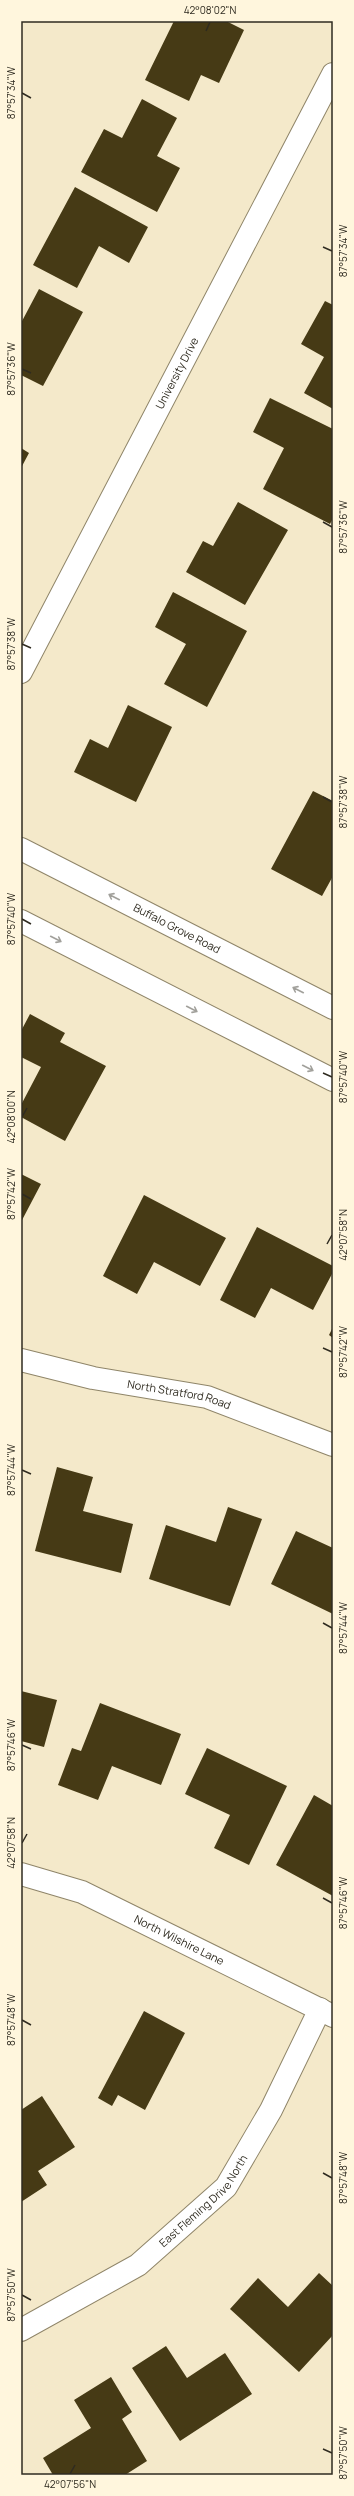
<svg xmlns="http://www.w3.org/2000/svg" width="354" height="2496" font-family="Manrope,sans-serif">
<rect width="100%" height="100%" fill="#f4e9ca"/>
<!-- building -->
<path fill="#463a15" d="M 174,21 L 226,21 L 244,30 L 219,83 L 201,75 L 189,101 L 145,80 Z
M 142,99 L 177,118 L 157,156 L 180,168 L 157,212 L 81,172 L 104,129 L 122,138 Z
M 75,187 L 148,227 L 129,263 L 99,246 L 77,288 L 33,265 Z
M 39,289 L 83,312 L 43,386 L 21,375 L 21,323 Z
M 325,301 L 333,305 L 333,409 L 304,393 L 324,357 L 301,344 Z
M 270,398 L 333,429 L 333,518 L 330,524 L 263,489 L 284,448 L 253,432 Z
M 21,448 L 29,453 L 21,468 Z
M 238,502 L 288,530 L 245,605 L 186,572 L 203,541 L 213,546 Z
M 173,592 L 247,631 L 207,707 L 164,684 L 186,644 L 155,627 Z
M 128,705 L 172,727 L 136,802 L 74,772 L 90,739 L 108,748 Z
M 313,791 L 333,801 L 333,876 L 322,896 L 271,869 Z
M 30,1014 L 65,1033 L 60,1042 L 106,1066 L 65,1141 L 21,1117 L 21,1105 L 41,1067 L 21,1057 L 21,1031 Z
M 21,1174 L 41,1184 L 21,1222 Z
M 144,1195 L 226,1238 L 200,1286 L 154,1262 L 137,1294 L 103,1276 Z
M 257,1227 L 333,1266 L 333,1272 L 313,1310 L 271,1288 L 255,1318 L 220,1300 Z
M 333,1327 L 333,1338 L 329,1335 Z
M 57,1467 L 93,1477 L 83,1511 L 133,1524 L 121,1573 L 35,1551 Z
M 228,1507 L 262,1519 L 230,1606 L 149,1579 L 166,1525 L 216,1542 Z
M 296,1531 L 333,1548 L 333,1614 L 271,1584 Z
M 21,1691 L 57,1700 L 44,1747 L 21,1741 Z
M 100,1703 L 181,1734 L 161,1785 L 112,1766 L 98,1800 L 58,1785 L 72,1748 L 81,1751 Z
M 207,1748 L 287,1786 L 249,1865 L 214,1848 L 230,1815 L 185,1794 Z
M 314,1795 L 333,1806 L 333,1896 L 276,1865 Z
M 144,2011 L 185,2033 L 145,2110 L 118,2095 L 112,2106 L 98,2098 Z
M 42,2096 L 75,2147 L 38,2171 L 47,2185 L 21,2202 L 21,2110 Z
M 319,2273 L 333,2286 L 333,2335 L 299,2372 L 230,2309 L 258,2278 L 288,2307 Z
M 166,2346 L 187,2378 L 225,2353 L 252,2394 L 180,2441 L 132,2368 Z
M 111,2377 L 132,2412 L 122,2419 L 147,2461 L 125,2475 L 53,2475 L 43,2458 L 91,2428 L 74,2400 Z"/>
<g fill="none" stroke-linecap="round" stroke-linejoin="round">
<!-- street casing -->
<g stroke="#8f8569" stroke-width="24">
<g id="street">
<path id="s1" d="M 21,672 L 333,74"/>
<path id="s2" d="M 21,1360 L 93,1378 L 207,1397 L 333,1445"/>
<path id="s3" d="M 21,1874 L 82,1892 L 333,2016"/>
<path id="s4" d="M 21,2330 L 138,2265 L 226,2187 L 271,2110 L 320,2009"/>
</g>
</g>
<!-- secondary casing -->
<g stroke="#8f8569" stroke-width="24">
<g id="secondary">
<path id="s5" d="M 21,849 L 333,1008"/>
<path d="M 21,921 L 333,1080"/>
</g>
</g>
<!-- street -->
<use href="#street" stroke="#fff" stroke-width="22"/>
<!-- secondary -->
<use href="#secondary" stroke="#fff" stroke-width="22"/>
</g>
<!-- one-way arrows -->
<defs><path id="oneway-shaft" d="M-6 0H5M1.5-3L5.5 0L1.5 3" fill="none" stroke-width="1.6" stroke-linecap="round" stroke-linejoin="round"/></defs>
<g stroke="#a1a09b">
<use href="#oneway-shaft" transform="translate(114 897) rotate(-153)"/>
<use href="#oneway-shaft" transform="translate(56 939) rotate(27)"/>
<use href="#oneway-shaft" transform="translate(298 990) rotate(-153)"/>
<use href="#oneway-shaft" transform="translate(192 1009) rotate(27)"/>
<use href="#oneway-shaft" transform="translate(308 1068) rotate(27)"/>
</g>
<!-- ticks -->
<path fill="none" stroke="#2f2b20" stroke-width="1.5" d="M 206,31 L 210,22M 22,93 L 31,98M 323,247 L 332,251M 22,369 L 31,373M 323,522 L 332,527M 22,644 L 31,648M 323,797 L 332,802M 22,919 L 31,924M 323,1073 L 332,1077M 22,1117 L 27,1108M 22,1194 L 31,1199M 327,1244 L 332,1235M 323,1348 L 332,1352M 22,1470 L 31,1474M 323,1623 L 332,1628M 22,1745 L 31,1749M 22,1843 L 27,1834M 323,1898 L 332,1903M 22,2020 L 31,2025M 323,2173 L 332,2178M 22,2295 L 31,2300M 323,2449 L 332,2453M 70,2474 L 75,2465"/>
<g text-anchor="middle" stroke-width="4" stroke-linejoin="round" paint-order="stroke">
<!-- street labels -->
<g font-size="11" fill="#2f2b20" stroke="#fff6dd">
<text dy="4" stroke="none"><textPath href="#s1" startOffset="337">University Drive</textPath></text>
<text dy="4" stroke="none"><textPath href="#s5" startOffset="175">Buffalo Grove Road</textPath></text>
<text dy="4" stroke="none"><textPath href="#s2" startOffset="162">North Stratford Road</textPath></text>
<text dy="4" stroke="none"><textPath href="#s3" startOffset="172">North Wilshire Lane</textPath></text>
<text dy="4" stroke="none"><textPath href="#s4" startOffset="226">East Fleming Drive North</textPath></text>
</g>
</g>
<!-- border -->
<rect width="354" height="2496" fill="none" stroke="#fff6dd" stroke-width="44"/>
<rect x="22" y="22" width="310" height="2452" fill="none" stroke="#2f2b20" stroke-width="1.5"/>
<g font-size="10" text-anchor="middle" fill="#2f2b20">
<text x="210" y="14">42°08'02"N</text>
<text transform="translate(11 93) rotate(-90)" y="4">87°57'34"W</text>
<text transform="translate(343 251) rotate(-90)" y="4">87°57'34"W</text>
<text transform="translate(11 369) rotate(-90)" y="4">87°57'36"W</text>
<text transform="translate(343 527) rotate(-90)" y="4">87°57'36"W</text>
<text transform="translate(11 644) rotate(-90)" y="4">87°57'38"W</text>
<text transform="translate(343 802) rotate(-90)" y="4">87°57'38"W</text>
<text transform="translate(11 919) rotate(-90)" y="4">87°57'40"W</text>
<text transform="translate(343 1077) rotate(-90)" y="4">87°57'40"W</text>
<text transform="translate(11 1117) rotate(-90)" y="4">42°08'00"N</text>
<text transform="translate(11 1194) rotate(-90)" y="4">87°57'42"W</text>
<text transform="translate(343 1235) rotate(-90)" y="4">42°07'58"N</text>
<text transform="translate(343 1352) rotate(-90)" y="4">87°57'42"W</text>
<text transform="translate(11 1470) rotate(-90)" y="4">87°57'44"W</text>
<text transform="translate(343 1628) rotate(-90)" y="4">87°57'44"W</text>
<text transform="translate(11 1745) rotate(-90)" y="4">87°57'46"W</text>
<text transform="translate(11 1843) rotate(-90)" y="4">42°07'58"N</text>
<text transform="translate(343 1903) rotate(-90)" y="4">87°57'46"W</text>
<text transform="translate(11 2020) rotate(-90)" y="4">87°57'48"W</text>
<text transform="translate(343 2178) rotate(-90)" y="4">87°57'48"W</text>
<text transform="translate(11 2295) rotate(-90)" y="4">87°57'50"W</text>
<text transform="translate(343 2453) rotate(-90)" y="4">87°57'50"W</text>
<text x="70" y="2488">42°07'56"N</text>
</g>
</svg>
